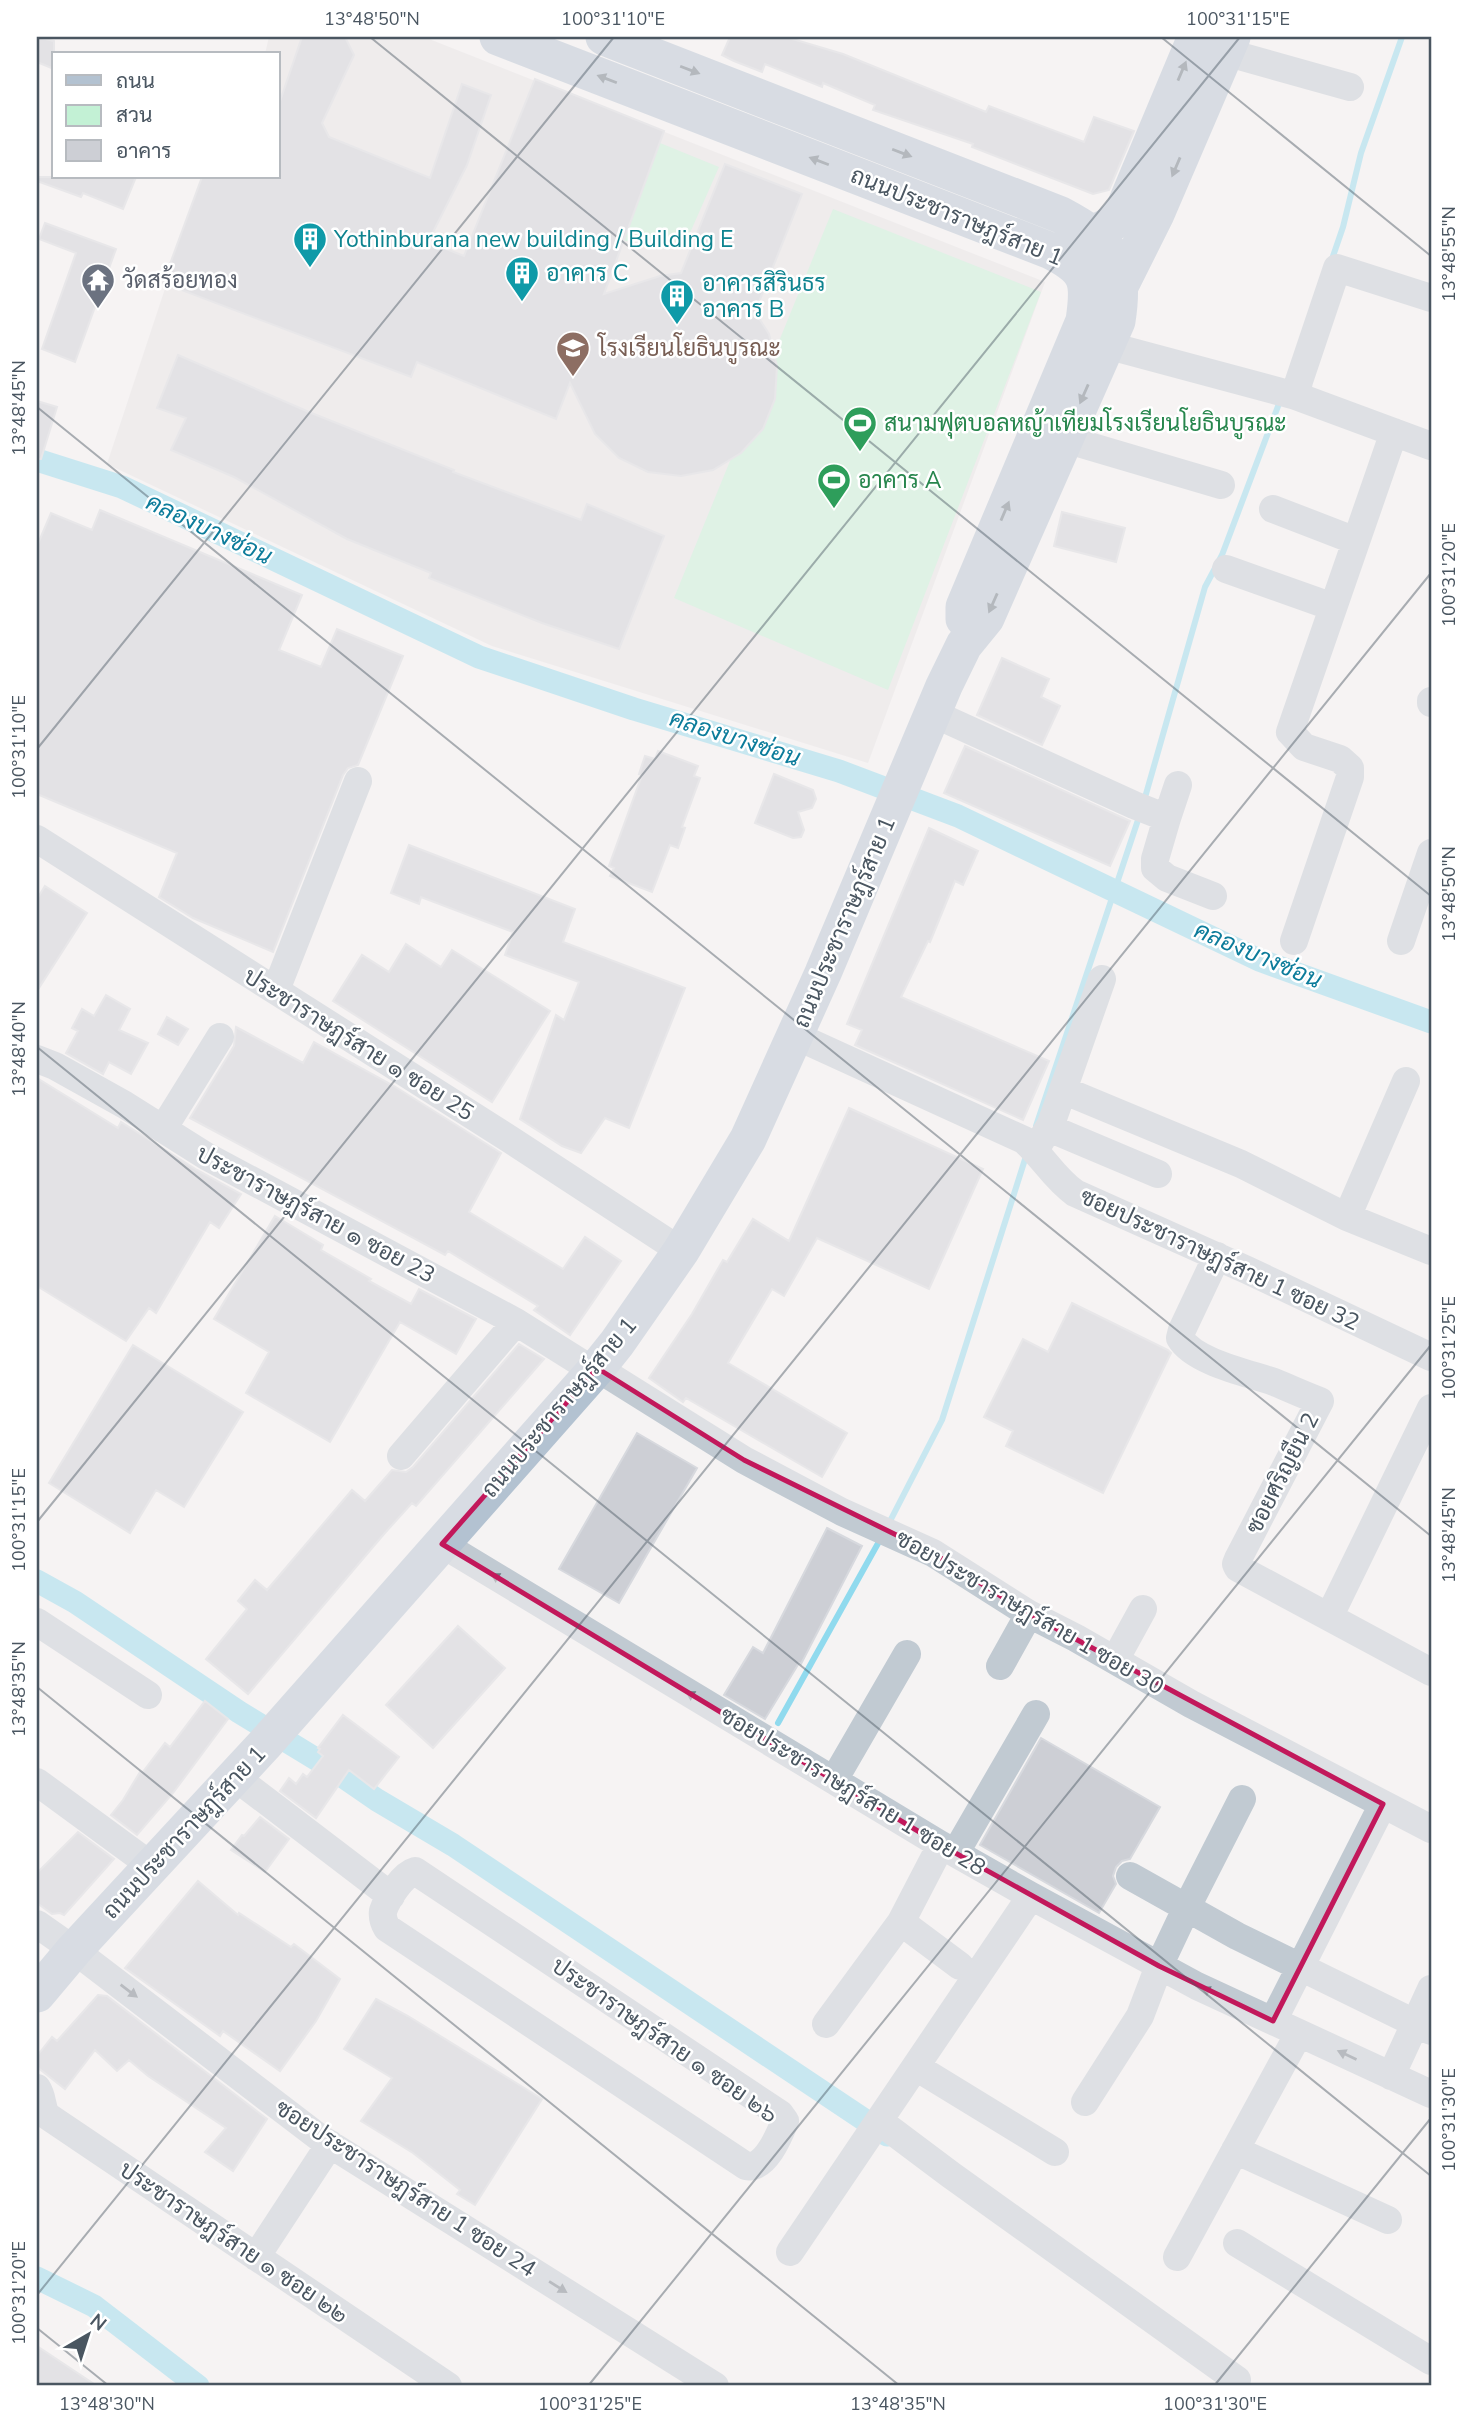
<svg xmlns="http://www.w3.org/2000/svg" width="1468" height="2423" font-family="'Nunito Sans',Sarabun,sans-serif">
<rect width="100%" height="100%" fill="#f5f3f3"/>
<!-- education -->
<path fill="#e6e4e5" d="M 269,37 L 424,37 L 1045,282 L 868,763 L 492,646 L 107,464 L 202,177 L 278,177 L 278,54 L 265,54 Z"/>
<!-- green -->
<path fill="#c3f1d5" d="M 660,143 L 719,167 L 686,242 L 623,241 Z
M 833,209 L 1041,292 L 888,690 L 674,598 Z"/>
<g fill="none" stroke-linecap="round" stroke-linejoin="round">
<!-- stream -->
<path stroke="#90daee" stroke-width="6" d="M 1331,262 L 1343,227 L 1361,153 L 1402,37
M 1144,801 L 1205,587 L 1222,555 L 1280,401
M 1036,1126 L 1140,814
M 888,1525 L 942,1420 L 1027,1153
M 778,1723 L 881,1538"/>
<!-- canal -->
<path stroke="#90daee" stroke-width="23" d="M 37,460 L 122,487 L 479,657 L 634,709 L 839,771 L 958,816 L 1259,960 L 1431,1022
M 37,1581 L 75,1602 L 239,1712 L 329,1767 L 377,1800 L 453,1845 L 887,2135
M 37,2278 L 94,2306 L 198,2386"/>
</g>
<!-- building -->
<path fill="#cdcfd5" stroke="#d7d9de" stroke-width="2" d="M 37,37 L 54,41 L 54,69 L 37,62 Z
M 302,37 L 345,37 L 354,55 L 322,123 L 329,137 L 430,178 L 462,84 L 491,95 L 467,165 L 428,242 L 464,256 L 535,79 L 664,131 L 604,294 L 660,276 L 681,273 L 725,164 L 802,194 L 755,312 L 769,334 L 777,366 L 775,399 L 763,429 L 741,453 L 713,470 L 681,476 L 648,472 L 619,458 L 595,434 L 570,383 L 556,419 L 417,362 L 411,377 L 163,283 L 202,177 L 278,177 L 278,107 Z
M 730,37 L 786,37 L 843,54 L 986,112 L 989,106 L 1084,142 L 1094,117 L 1134,131 L 1109,190 L 1093,194 L 972,147 L 973,144 L 873,110 L 875,105 L 823,83 L 822,87 L 765,64 L 762,72 L 734,61 L 722,55 Z
M 37,177 L 136,177 L 123,209 L 83,193 L 81,197 L 37,181 Z
M 45,223 L 116,249 L 75,362 L 42,349 L 76,253 L 39,239 Z
M 178,355 L 309,412 L 454,470 L 453,472 L 581,520 L 587,504 L 664,536 L 619,649 L 542,623 L 429,578 L 431,573 L 347,539 L 234,477 L 171,450 L 186,418 L 157,408 Z
M 37,401 L 57,407 L 41,459 L 37,459 Z
M 100,510 L 302,595 L 279,650 L 321,667 L 337,629 L 403,656 L 358,765 L 348,768 L 343,775 L 273,952 L 193,918 L 159,897 L 177,853 L 37,794 L 37,546 L 51,513 L 92,530 Z
M 1062,512 L 1125,528 L 1116,562 L 1054,546 Z
M 1002,658 L 1049,679 L 1041,697 L 1060,706 L 1042,745 L 977,715 Z
M 965,746 L 1130,821 L 1110,866 L 944,793 Z
M 658,751 L 698,766 L 694,776 L 700,778 L 682,827 L 685,828 L 678,848 L 670,845 L 652,892 L 610,876 L 614,868 L 609,866 L 642,775 L 639,774 L 645,756 L 655,759 Z
M 774,774 L 813,790 L 816,799 L 812,808 L 798,812 L 804,830 L 801,837 L 793,838 L 755,823 Z
M 929,828 L 978,851 L 963,885 L 955,881 L 930,942 L 928,941 L 901,997 L 1049,1061 L 1023,1120 L 855,1045 L 862,1030 L 847,1024 Z
M 409,845 L 575,909 L 563,942 L 685,988 L 629,1128 L 605,1118 L 581,1153 L 562,1146 L 520,1119 L 556,1015 L 564,1020 L 579,982 L 505,955 L 513,932 L 421,897 L 419,904 L 391,893 Z
M 45,886 L 87,913 L 37,991 L 37,899 Z
M 406,944 L 441,967 L 452,950 L 550,1011 L 492,1102 L 333,1001 L 362,955 L 389,972 Z
M 106,995 L 130,1009 L 119,1030 L 148,1043 L 131,1074 L 109,1062 L 103,1074 L 66,1053 L 78,1031 L 72,1028 L 82,1009 L 94,1016 Z
M 167,1017 L 188,1029 L 178,1045 L 158,1034 Z
M 236,1027 L 303,1063 L 314,1042 L 394,1086 L 501,1153 L 469,1212 L 563,1269 L 585,1237 L 621,1261 L 570,1335 L 534,1310 L 538,1306 L 448,1251 L 445,1255 L 190,1118 L 234,1046 Z
M 37,1078 L 118,1128 L 121,1122 L 197,1170 L 241,1194 L 219,1228 L 210,1222 L 156,1313 L 149,1308 L 126,1341 L 37,1286 Z
M 849,1108 L 983,1169 L 929,1289 L 817,1238 L 784,1296 L 772,1289 L 728,1363 L 847,1433 L 822,1477 L 686,1398 L 683,1402 L 649,1378 L 692,1314 L 723,1260 L 727,1262 L 753,1219 L 789,1241 Z
M 275,1216 L 323,1245 L 321,1250 L 371,1279 L 369,1281 L 411,1304 L 419,1289 L 476,1319 L 456,1354 L 400,1322 L 330,1442 L 246,1393 L 269,1352 L 214,1319 Z
M 1072,1303 L 1168,1350 L 1171,1353 L 1103,1493 L 1006,1446 L 1013,1431 L 984,1417 L 1023,1339 L 1048,1352 Z
M 519,1344 L 544,1359 L 416,1506 L 412,1503 L 384,1534 L 248,1694 L 206,1659 L 247,1609 L 238,1601 L 255,1580 L 267,1590 L 352,1490 L 365,1501 L 392,1470 L 406,1472 L 413,1467 Z
M 133,1345 L 243,1412 L 184,1507 L 156,1490 L 130,1533 L 49,1483 Z
M 637,1433 L 697,1468 L 619,1603 L 559,1569 Z
M 827,1528 L 862,1546 L 801,1664 L 799,1663 L 765,1719 L 724,1695 L 753,1647 L 763,1653 Z
M 458,1626 L 505,1668 L 433,1748 L 386,1705 Z
M 205,1701 L 228,1719 L 173,1793 L 137,1835 L 111,1815 L 123,1800 L 140,1772 L 142,1773 L 165,1743 L 170,1747 Z
M 343,1715 L 399,1757 L 374,1789 L 349,1770 L 316,1818 L 280,1791 L 289,1778 L 296,1784 L 303,1774 L 307,1777 L 323,1756 L 318,1752 L 320,1749 L 318,1748 Z
M 1041,1738 L 1160,1807 L 1130,1859 L 1122,1861 L 1116,1867 L 1113,1876 L 1116,1884 L 1099,1913 L 980,1845 Z
M 260,1817 L 289,1839 L 265,1872 L 231,1850 L 242,1835 L 244,1836 Z
M 78,1832 L 114,1859 L 64,1915 L 60,1913 L 52,1914 L 37,1903 L 37,1873 Z
M 198,1881 L 238,1915 L 239,1913 L 291,1947 L 294,1944 L 340,1979 L 316,2021 L 280,2071 L 223,2031 L 220,2036 L 125,1968 Z
M 98,1995 L 107,1996 L 267,2119 L 233,2171 L 205,2152 L 226,2128 L 148,2076 L 129,2060 L 117,2071 L 95,2050 L 65,2089 L 37,2067 L 37,2056 L 52,2037 L 57,2041 Z
M 376,1999 L 408,2016 L 542,2099 L 475,2205 L 457,2194 L 460,2190 L 413,2153 L 361,2121 L 392,2078 L 344,2049 Z
M 37,2346 L 97,2386 L 37,2386 Z"/>
<g fill="none" stroke-linecap="round" stroke-linejoin="round">
<!-- minor -->
<path stroke="#c1cad2" stroke-width="28" d="M 1225,52 L 1350,87
M 1106,345 L 1296,396 L 1431,446
M 1296,396 L 1299,381 L 1337,268 L 1431,298
M 1065,439 L 1221,485
M 1273,509 L 1356,541
M 1226,569 L 1333,607
M 1431,701 L 1431,703
M 932,713 L 1134,805 L 1167,818 L 1155,859 L 1155,868 L 1167,878 L 1213,896
M 1167,818 L 1178,785
M 37,839 L 511,1140 L 681,1251
M 1294,941 L 1350,777 L 1350,768 L 1340,759 L 1304,747 L 1290,732 L 1394,432
M 1401,941 L 1431,853
M 276,990 L 358,781
M 796,1036 L 1024,1140 C 1043,1157 1054,1178 1075,1193 L 1247,1270 L 1431,1357
M 37,1059 L 55,1066 L 125,1105 L 206,1156 L 516,1322 L 594,1371
M 1063,1090 L 1241,1164 L 1347,1217 L 1431,1251
M 1049,1128 L 1158,1174
M 163,1129 L 220,1037
M 1035,1150 L 1051,1124 L 1102,979
M 1347,1217 L 1406,1081
M 1217,1256 L 1182,1330 L 1180,1338 C 1194,1362 1248,1373 1274,1382 C 1289,1388 1304,1395 1320,1401 L 1238,1559 L 1236,1564 L 1238,1568 L 1431,1672
M 597,1368 L 744,1460 L 842,1512 L 933,1553 L 1029,1614 L 1076,1638 L 1191,1704 L 1431,1829
M 401,1456 L 516,1322
M 442,1544 L 941,1845 L 1031,1896 L 1197,1986 L 1431,2094
M 1334,1607 L 1431,1408
M 37,1622 L 148,1695
M 1115,1660 L 1143,1609
M 1000,1666 L 1029,1614
M 235,1777 L 391,1896
M 834,1780 L 907,1654
M 37,1782 L 153,1867
M 941,1845 L 901,1922 L 960,1966
M 956,1852 L 1036,1714
M 415,1871 L 780,2114 L 785,2121 C 779,2136 765,2170 746,2166 L 387,1928 C 384,1923 382,1918 383,1911 C 387,1899 403,1874 415,1871 Z
M 1130,1876 L 1237,1936 L 1431,2031
M 37,1924 L 74,1950 L 320,2138 L 715,2386
M 1273,2021 L 1383,1804
M 826,2024 L 901,1922
M 916,2067 L 1055,2152
M 1391,2076 L 1431,1989
M 37,2088 C 43,2097 41,2105 46,2115 L 448,2386
M 1085,2102 L 1140,2016 L 1159,1966 L 1186,1909 L 1242,1799
M 879,2121 L 951,2175 L 1237,2380
M 1235,2150 L 1388,2220
M 1237,2243 L 1431,2361
M 790,2252 L 1031,1896
M 256,2257 L 330,2144
M 1177,2257 L 1299,2033"/>
<!-- major -->
<path stroke="#b3c2d1" stroke-width="37" d="M 498,37 L 1051,251 C 1088,270 1090,280 1084,321 L 964,607 L 964,619
M 1093,233 C 1107,228 1116,222 1124,209 L 1196,37
M 1121,284 L 1156,214 L 1232,37
M 37,1994 L 74,1950 L 264,1745 L 597,1368 L 617,1343 L 681,1251 L 748,1139 L 823,973 L 944,686 L 964,645 L 986,618 L 1117,321 C 1126,262 1112,242 1061,215 L 604,37"/>
</g>
<!-- one-way arrows -->
<defs><path id="oneway-solid" d="M-6-.8H1V-3.2L6.5 0L1 3.2V.8H-6Z" transform="scale(1.75)"/></defs>
<g fill="#64717d">
<use href="#oneway-solid" transform="translate(690 70) rotate(21)"/>
<use href="#oneway-solid" transform="translate(1182 71) rotate(-67)"/>
<use href="#oneway-solid" transform="translate(607 79) rotate(-159)"/>
<use href="#oneway-solid" transform="translate(902 153) rotate(21)"/>
<use href="#oneway-solid" transform="translate(819 161) rotate(-159)"/>
<use href="#oneway-solid" transform="translate(1176 167) rotate(113)"/>
<use href="#oneway-solid" transform="translate(1084 394) rotate(114)"/>
<use href="#oneway-solid" transform="translate(1005 511) rotate(-67)"/>
<use href="#oneway-solid" transform="translate(993 603) rotate(114)"/>
</g>
<g fill="#6e7983">
<use href="#oneway-solid" transform="translate(500 1579) rotate(-149)"/>
<use href="#oneway-solid" transform="translate(695 1697) rotate(-149)"/>
<use href="#oneway-solid" transform="translate(129 1991) rotate(37)"/>
<use href="#oneway-solid" transform="translate(1211 1992) rotate(-155)"/>
<use href="#oneway-solid" transform="translate(1347 2055) rotate(-155)"/>
<use href="#oneway-solid" transform="translate(558 2287) rotate(32)"/>
</g>
<!-- marked area -->
<path d="M0 0H1468V2423H0ZM 597,1368 L 744,1460 L 933,1553 L 1029,1614 L 1383,1804 L 1273,2021 L 1159,1966 L 941,1845 L 442,1544 Z" fill="#f5f3f3" fill-opacity=".55" fill-rule="evenodd"/>
<path fill="none" stroke="#c2185b" stroke-width="5" stroke-linejoin="round" d="M 597,1368 L 744,1460 L 933,1553 L 1029,1614 L 1383,1804 L 1273,2021 L 1159,1966 L 941,1845 L 442,1544 Z"/>
<!-- ticks -->
<path fill="none" stroke="#4a5661" stroke-width="2" stroke-opacity="0.45" d="M 370,37 L 1431,896M 1161,37 L 1431,256M 37,407 L 1431,1536M 37,749 L 614,37M 37,1047 L 1431,2176M 37,1522 L 1240,37M 37,1687 L 900,2386M 37,2295 L 1431,573M 37,2328 L 109,2386M 588,2386 L 1431,1345M 1214,2386 L 1431,2118"/>
<!-- icons -->
<defs>
<g id="building-pin" transform="scale(1.75)"><path d="M0 17L-7.5 6A9.5 9.5 0 1 1 7.5 6Z" fill="#0f9aa8" stroke="#fff"/><path d="M-4-6H4V6H1V3H-1V6H-4ZM-2.5-4.3h1.7v1.8h-1.7ZM.8-4.3h1.7v1.8H.8ZM-2.5-1h1.7V.8h-1.7ZM.8-1h1.7V.8H.8Z" fill="#fff"/></g>
<g id="temple-pin" transform="scale(1.75)"><path d="M0 17L-7.5 6A9.5 9.5 0 1 1 7.5 6Z" fill="#6b7280" stroke="#fff"/><path d="M0-6L5-2H3V0L6.5 2.5H4V6H1.5V3h-3V6H-4V2.5H-6.5L-3 0V-2H-5Z" fill="#fff"/></g>
<g id="school-pin" transform="scale(1.75)"><path d="M0 17L-7.5 6A9.5 9.5 0 1 1 7.5 6Z" fill="#8d6e63" stroke="#fff"/><path d="M0-5L7-2L0 1L-7-2ZM-4 1L0 2.5L4 1V4Q0 6-4 4Z" fill="#fff"/></g>
<g id="stadium-pin" transform="scale(1.75)"><path d="M0 17L-7.5 6A9.5 9.5 0 1 1 7.5 6Z" fill="#2e9e5b" stroke="#fff"/><path d="M0-5a6.5 5 0 1 0 0 10a6.5 5 0 1 0 0-10ZM-3.5-1.8h7v3.6h-7Z" fill="#fff"/></g>
</defs>
<g fill-rule="evenodd">
<use href="#building-pin" x="310" y="239"/>
<use href="#building-pin" x="522" y="273"/>
<use href="#temple-pin" x="98" y="280"/>
<use href="#building-pin" x="677" y="296"/>
<use href="#school-pin" x="573" y="348"/>
<use href="#stadium-pin" x="860" y="423"/>
<use href="#stadium-pin" x="834" y="480"/>
</g>
<g text-anchor="middle" stroke-width="5" stroke-linejoin="round" paint-order="stroke">
<!-- street labels -->
<g font-size="23" fill="#4a5661" stroke="#fff">
<text transform="translate(957 216) rotate(22)" y="8">ถนนประชาราษฎร์สาย 1</text>
<text transform="translate(844 922) rotate(-67)" y="8">ถนนประชาราษฎร์สาย 1</text>
<text transform="translate(359 1044) rotate(32)" y="8">ประชาราษฎร์สาย ๑ ซอย 25</text>
<text transform="translate(316 1214) rotate(28)" y="8">ประชาราษฎร์สาย ๑ ซอย 23</text>
<text transform="translate(1220 1259) rotate(25)" y="8">ซอยประชาราษฎร์สาย 1 ซอย 32</text>
<text transform="translate(559 1407) rotate(-50)" y="8">ถนนประชาราษฎร์สาย 1</text>
<text transform="translate(1282 1473) rotate(-63)" y="8">ซอยศริญยืน 2</text>
<text transform="translate(1030 1612) rotate(30)" y="8">ซอยประชาราษฎร์สาย 1 ซอย 30</text>
<text transform="translate(853 1791) rotate(31)" y="8">ซอยประชาราษฎร์สาย 1 ซอย 28</text>
<text transform="translate(184 1832) rotate(-47)" y="8">ถนนประชาราษฎร์สาย 1</text>
<text transform="translate(665 2040) rotate(35)" y="8">ประชาราษฎร์สาย ๑ ซอย ๒๖</text>
<text transform="translate(406 2188) rotate(33)" y="8">ซอยประชาราษฎร์สาย 1 ซอย 24</text>
<text transform="translate(234 2242) rotate(34)" y="8">ประชาราษฎร์สาย ๑ ซอย ๒๒</text>
</g>
<!-- culture labels -->
<g font-size="23" fill="#0d838f" stroke="#fff" text-anchor="start">
<text x="334" y="247">Yothinburana new building / Building E</text>
<text x="546" y="281">อาคาร C</text>
<text x="702" y="291">อาคารสิรินธร<tspan x="702" dy="26">อาคาร B</tspan></text>
</g>
<!-- worship labels -->
<g font-size="23" fill="#5b616d" stroke="#fff" text-anchor="start">
<text x="122" y="288">วัดสร้อยทอง</text>
</g>
<!-- education labels -->
<g font-size="23" fill="#785e54" stroke="#fff" text-anchor="start">
<text x="598" y="356">โรงเรียนโยธินบูรณะ</text>
</g>
<!-- leisure labels -->
<g font-size="23" fill="#27864d" stroke="#fff" text-anchor="start">
<text x="884" y="431">สนามฟุตบอลหญ้าเทียมโรงเรียนโยธินบูรณะ</text>
<text x="858" y="488">อาคาร A</text>
</g>
<!-- water labels -->
<g font-size="24" font-style="italic" fill="#0c7c9b" stroke="#fff">
<text transform="translate(209 529) rotate(25)" y="8">คลองบางซ่อน</text>
<text transform="translate(735 738) rotate(18)" y="8">คลองบางซ่อน</text>
<text transform="translate(1258 955) rotate(23)" y="8">คลองบางซ่อน</text>
</g>
</g>
<!-- border -->
<rect width="1468" height="2423" fill="none" stroke="#ffffff" stroke-width="77"/>
<!-- legend -->
<rect x="52" y="52" width="228" height="126" fill="#ffffff" stroke="#b7bbc0" stroke-width="2"/>
<rect x="66" y="75" width="35" height="10" fill="#b3c2d1" stroke="#b7bbc0" stroke-width="2"/>
<text x="116" y="88" font-size="21" fill="#4a5661">ถนน</text>
<rect x="66" y="105" width="35" height="21" fill="#c3f1d5" stroke="#b7bbc0" stroke-width="2"/>
<text x="116" y="122" font-size="21" fill="#4a5661">สวน</text>
<rect x="66" y="140" width="35" height="21" fill="#cdcfd5" stroke="#b7bbc0" stroke-width="2"/>
<text x="116" y="158" font-size="21" fill="#4a5661">อาคาร</text>
<!-- north arrow -->
<g transform="translate(88 2335) rotate(39)" stroke="#ffffff" stroke-width="5" paint-order="stroke">
<path d="M0-5L12 26L0 18L-12 26Z" fill="#4a5661"/>
<text y="-10" font-size="19" font-weight="bold" text-anchor="middle" fill="#4a5661">N</text>
</g>
<rect x="38" y="38" width="1392" height="2346" fill="none" stroke="#4a5661" stroke-width="2.5"/>
<g font-size="18" text-anchor="middle" fill="#4a5661">
<text x="372" y="25">13°48'50"N</text>
<text x="613" y="25">100°31'10"E</text>
<text x="1238" y="25">100°31'15"E</text>
<text transform="translate(1449 254) rotate(-90)" y="6">13°48'55"N</text>
<text transform="translate(19 408) rotate(-90)" y="6">13°48'45"N</text>
<text transform="translate(1449 575) rotate(-90)" y="6">100°31'20"E</text>
<text transform="translate(19 747) rotate(-90)" y="6">100°31'10"E</text>
<text transform="translate(1449 894) rotate(-90)" y="6">13°48'50"N</text>
<text transform="translate(19 1049) rotate(-90)" y="6">13°48'40"N</text>
<text transform="translate(1449 1348) rotate(-90)" y="6">100°31'25"E</text>
<text transform="translate(19 1520) rotate(-90)" y="6">100°31'15"E</text>
<text transform="translate(1449 1535) rotate(-90)" y="6">13°48'45"N</text>
<text transform="translate(19 1689) rotate(-90)" y="6">13°48'35"N</text>
<text transform="translate(1449 2120) rotate(-90)" y="6">100°31'30"E</text>
<text transform="translate(19 2293) rotate(-90)" y="6">100°31'20"E</text>
<text x="107" y="2410">13°48'30"N</text>
<text x="590" y="2410">100°31'25"E</text>
<text x="898" y="2410">13°48'35"N</text>
<text x="1215" y="2410">100°31'30"E</text>
</g>
</svg>
